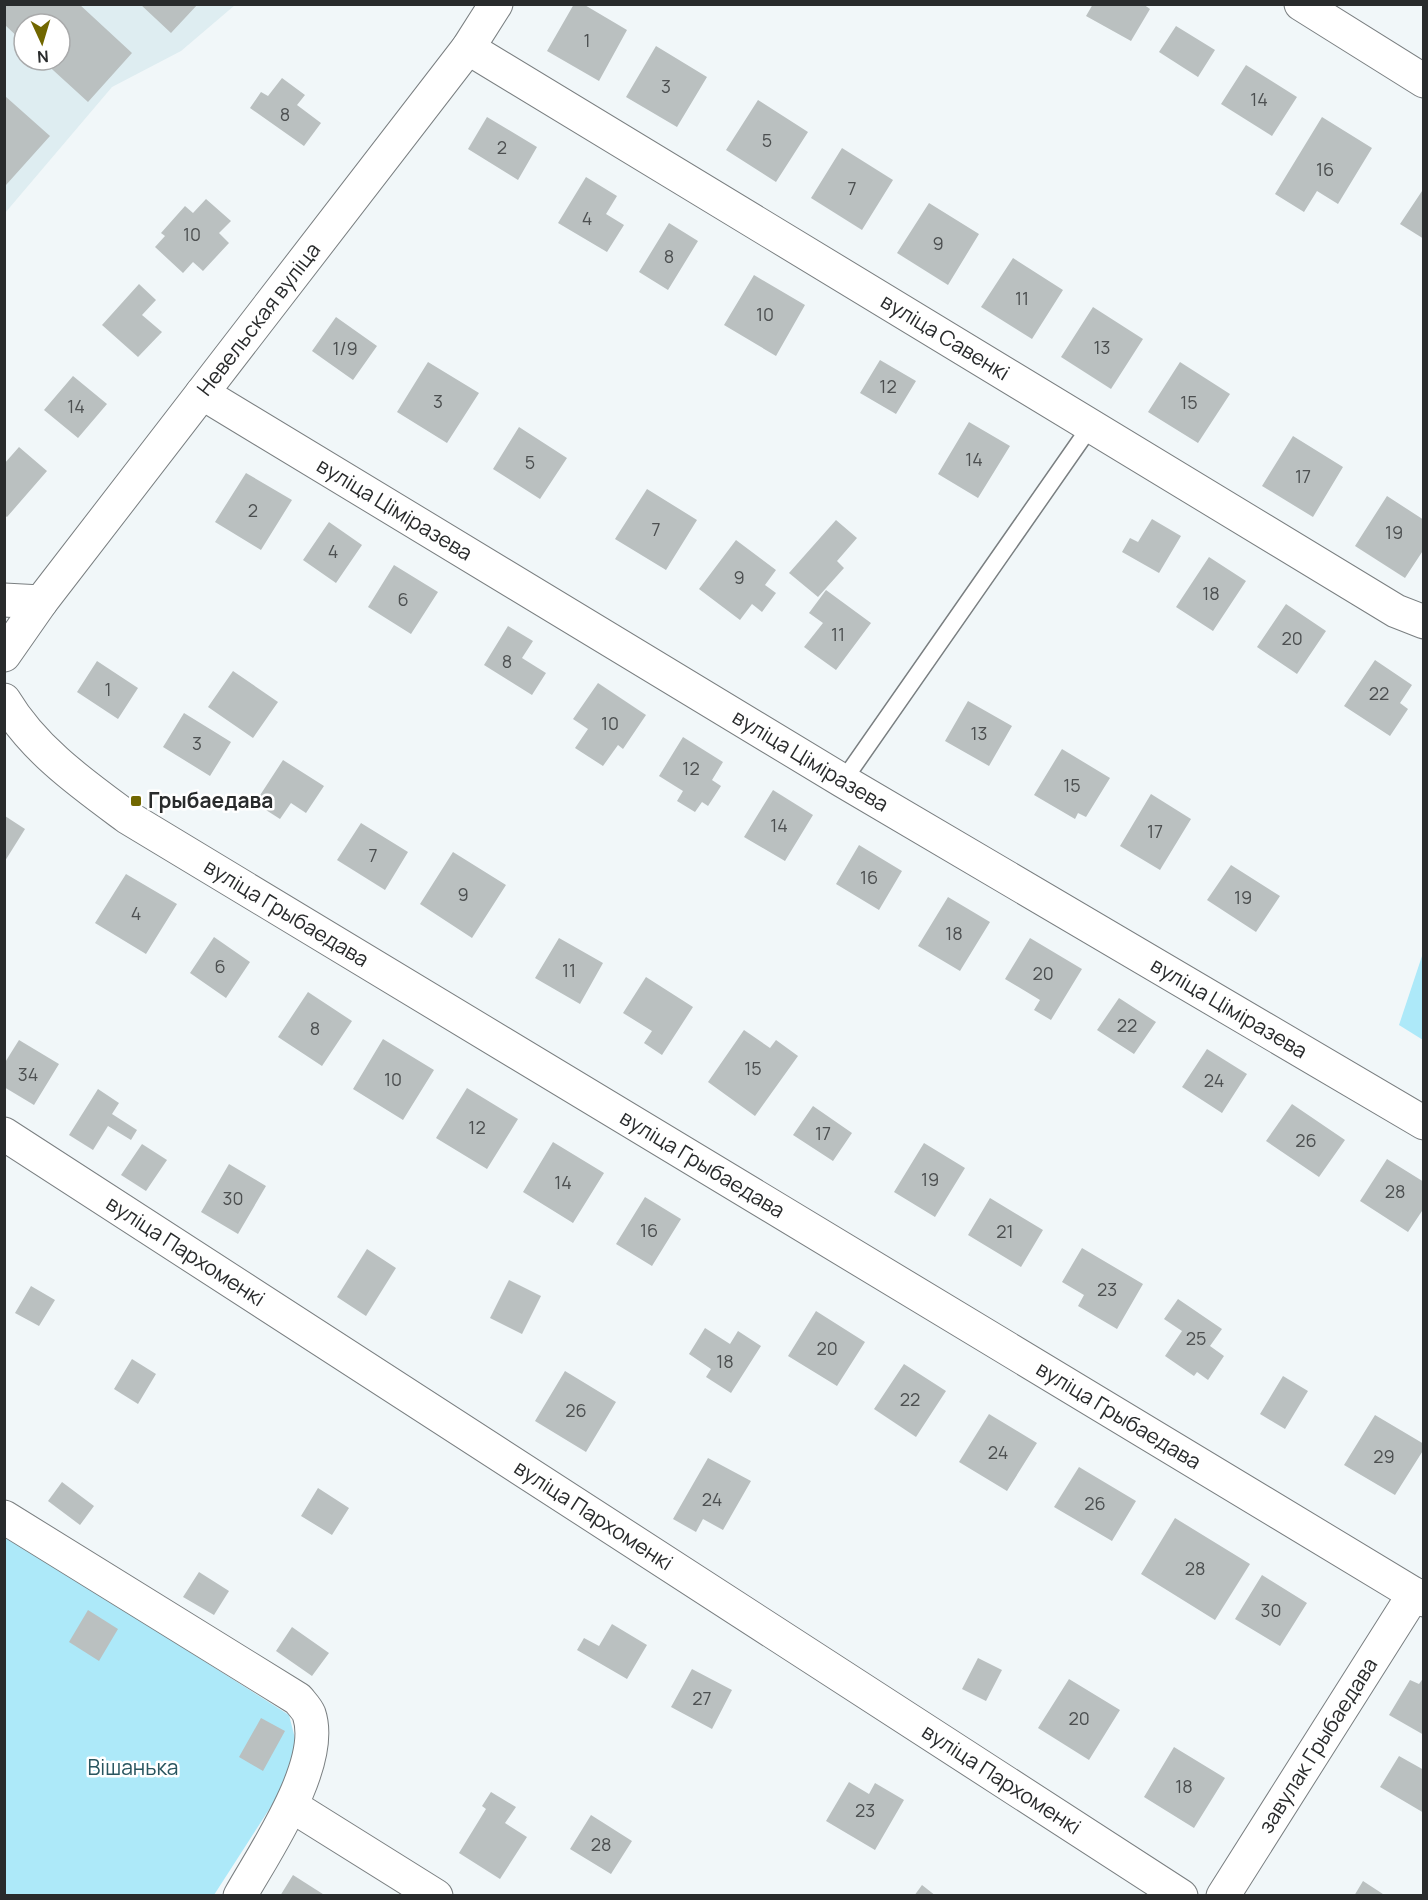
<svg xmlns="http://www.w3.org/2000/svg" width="1428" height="1900" font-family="Manrope,sans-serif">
<rect width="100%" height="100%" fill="#f1f7f9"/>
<!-- built -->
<path fill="#deedf1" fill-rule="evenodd" d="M 5,5 L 235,5 L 181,51 L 112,87 L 5,213 ZM 24,24 L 60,24 L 60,60 L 24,60 Z"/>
<!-- green -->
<path fill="#ade9f9" d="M 1423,953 L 1423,1040 L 1399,1025 Z
M 4,1534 L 289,1715 L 297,1746 L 279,1794 L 214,1895 L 5,1895 Z"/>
<!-- building -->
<path fill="#bac0c0" d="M 5,4 L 79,4 L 132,53 L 88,102 L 42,60 L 60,60 L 60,24 L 24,24 L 24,43 L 5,25 Z
M 140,4 L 198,4 L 171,33 Z
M 574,4 L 583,4 L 627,30 L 599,81 L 547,51 Z
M 1093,4 L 1143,4 L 1150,9 L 1131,41 L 1086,16 Z
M 1176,26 L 1215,50 L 1198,77 L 1159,52 Z
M 656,46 L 707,77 L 677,127 L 626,97 Z
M 1246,65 L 1297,97 L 1272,136 L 1221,104 Z
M 282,78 L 305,95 L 297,105 L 321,123 L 304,146 L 250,108 L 261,92 L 268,96 Z
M 5,96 L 50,136 L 6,185 L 5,183 Z
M 758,100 L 808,132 L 776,182 L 726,150 Z
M 487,117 L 537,147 L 518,180 L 468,149 Z
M 1322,117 L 1372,148 L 1338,204 L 1317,191 L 1304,212 L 1275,194 Z
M 842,148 L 893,180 L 862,230 L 811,198 Z
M 586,177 L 617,196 L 606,214 L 624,225 L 607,252 L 558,223 Z
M 1424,188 L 1424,239 L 1400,224 Z
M 206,199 L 231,221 L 219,233 L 229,243 L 203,271 L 193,262 L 183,273 L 155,247 L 165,236 L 161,233 L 185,206 L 193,213 Z
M 929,203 L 979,234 L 948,285 L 897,253 Z
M 669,223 L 698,241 L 668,290 L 639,272 Z
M 1013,258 L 1063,290 L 1032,339 L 981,307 Z
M 754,275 L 805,305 L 776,356 L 724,325 Z
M 139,284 L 156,300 L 142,315 L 162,332 L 138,357 L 102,325 Z
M 1093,307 L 1143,339 L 1111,389 L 1061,357 Z
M 336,317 L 377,346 L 353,380 L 312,351 Z
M 880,360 L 916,381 L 896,414 L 860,393 Z
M 428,362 L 479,393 L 447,443 L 397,412 Z
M 1180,362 L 1230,394 L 1198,443 L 1148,412 Z
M 73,376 L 107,404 L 78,438 L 44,410 Z
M 969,422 L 1010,446 L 978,498 L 938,474 Z
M 519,427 L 567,458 L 540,499 L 493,469 Z
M 1293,436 L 1343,467 L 1313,517 L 1262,486 Z
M 19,447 L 47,471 L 7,517 L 4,515 L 4,464 Z
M 246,473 L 292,500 L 261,550 L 215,522 Z
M 647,489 L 697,520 L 666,570 L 615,539 Z
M 1387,496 L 1424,520 L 1424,549 L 1405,578 L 1355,546 Z
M 1152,519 L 1181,536 L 1159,573 L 1122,552 L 1130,538 L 1138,542 Z
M 836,520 L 857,538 L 837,561 L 844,568 L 818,597 L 789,573 Z
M 329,522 L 362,545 L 336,583 L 303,560 Z
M 736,540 L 776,570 L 765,585 L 776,593 L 762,612 L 752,604 L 740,620 L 699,589 Z
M 1209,557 L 1246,581 L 1213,631 L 1176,607 Z
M 394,565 L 438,592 L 411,634 L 368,607 Z
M 826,590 L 871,623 L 836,670 L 804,647 L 823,623 L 809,613 Z
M 1286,604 L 1326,631 L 1297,674 L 1257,647 Z
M 508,626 L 533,641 L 522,658 L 546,673 L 532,695 L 484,665 Z
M 1375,660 L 1412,685 L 1400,703 L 1408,709 L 1390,736 L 1344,706 Z
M 97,661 L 138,688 L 118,719 L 77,692 Z
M 233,671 L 278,702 L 253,738 L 208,707 Z
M 598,683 L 646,715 L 623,749 L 618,745 L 603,766 L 575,748 L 588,729 L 573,719 Z
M 968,701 L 1012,726 L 989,766 L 945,741 Z
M 184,713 L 231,742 L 210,776 L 163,747 Z
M 683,737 L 723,762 L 712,780 L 721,786 L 708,806 L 702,802 L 695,812 L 677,801 L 683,791 L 659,776 Z
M 1062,749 L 1110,778 L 1086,817 L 1078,813 L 1075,819 L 1034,795 Z
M 283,760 L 324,786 L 306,813 L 291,803 L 280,819 L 255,803 Z
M 773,790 L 813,815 L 785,861 L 744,837 Z
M 1151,794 L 1191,819 L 1160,870 L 1120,846 Z
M 5,816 L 25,829 L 5,861 Z
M 361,823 L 408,852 L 385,890 L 337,860 Z
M 859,845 L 902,871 L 879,910 L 836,884 Z
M 453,852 L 506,885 L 472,938 L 420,904 Z
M 1231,865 L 1280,896 L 1256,932 L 1207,900 Z
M 126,874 L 177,904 L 146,954 L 95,923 Z
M 948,897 L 990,922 L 960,971 L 918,946 Z
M 214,937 L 250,962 L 226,998 L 190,973 Z
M 559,938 L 603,963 L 580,1004 L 535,978 Z
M 1030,938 L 1082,969 L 1051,1020 L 1034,1010 L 1040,1000 L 1005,979 Z
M 646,977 L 693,1007 L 662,1055 L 644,1043 L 652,1031 L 623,1013 Z
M 308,992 L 352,1021 L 322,1066 L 278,1037 Z
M 1119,998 L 1156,1022 L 1134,1054 L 1097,1030 Z
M 744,1030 L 770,1048 L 776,1040 L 798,1056 L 755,1116 L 708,1082 Z
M 383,1039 L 434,1070 L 403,1120 L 353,1089 Z
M 19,1040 L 59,1064 L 34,1105 L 4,1087 L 4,1064 Z
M 1207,1049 L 1247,1074 L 1222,1113 L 1182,1087 Z
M 467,1088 L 518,1119 L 487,1169 L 436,1138 Z
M 98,1089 L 119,1103 L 112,1114 L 137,1130 L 131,1140 L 108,1126 L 93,1150 L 69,1135 Z
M 1292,1104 L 1345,1140 L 1319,1177 L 1266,1141 Z
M 813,1106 L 852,1133 L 833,1161 L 793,1135 Z
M 553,1142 L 604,1173 L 573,1223 L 523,1192 Z
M 924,1143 L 965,1168 L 935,1217 L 894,1192 Z
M 142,1144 L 167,1160 L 146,1191 L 121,1175 Z
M 1387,1159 L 1424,1182 L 1424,1208 L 1408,1232 L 1360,1201 Z
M 229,1164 L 266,1186 L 238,1234 L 201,1212 Z
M 645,1197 L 681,1219 L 652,1266 L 616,1244 Z
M 990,1198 L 1043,1230 L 1021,1267 L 968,1235 Z
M 1082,1248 L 1143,1284 L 1117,1329 L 1078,1306 L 1084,1295 L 1062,1282 Z
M 367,1249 L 396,1268 L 366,1316 L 337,1297 Z
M 509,1280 L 541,1296 L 522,1334 L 490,1318 Z
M 31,1286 L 55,1300 L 39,1326 L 15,1313 Z
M 1178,1299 L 1222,1329 L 1210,1346 L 1224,1356 L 1208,1380 L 1197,1372 L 1194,1376 L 1165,1356 L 1182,1331 L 1164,1319 Z
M 816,1311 L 865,1342 L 837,1386 L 788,1356 Z
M 705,1328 L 730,1344 L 738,1331 L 761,1346 L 731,1393 L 706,1377 L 711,1369 L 689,1354 Z
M 132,1359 L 156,1374 L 138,1404 L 114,1389 Z
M 904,1364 L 946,1391 L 916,1437 L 874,1409 Z
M 565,1371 L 616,1402 L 586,1452 L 535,1421 Z
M 1283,1376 L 1308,1391 L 1285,1429 L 1260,1414 Z
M 989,1414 L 1037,1443 L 1007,1491 L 959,1462 Z
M 1375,1415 L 1424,1444 L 1424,1449 L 1395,1495 L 1344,1465 Z
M 708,1458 L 751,1481 L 723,1530 L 703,1519 L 696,1532 L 673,1519 Z
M 1079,1467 L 1136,1501 L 1112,1541 L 1054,1507 Z
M 62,1482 L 94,1506 L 80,1525 L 48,1501 Z
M 318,1488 L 349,1508 L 332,1535 L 301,1516 Z
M 1175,1518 L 1250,1564 L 1215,1620 L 1141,1574 Z
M 199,1572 L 229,1591 L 214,1615 L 183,1597 Z
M 1262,1575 L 1307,1603 L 1280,1646 L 1235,1619 Z
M 88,1610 L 118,1629 L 99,1661 L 69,1642 Z
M 612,1624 L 647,1645 L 627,1679 L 577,1650 L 584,1638 L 599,1646 Z
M 292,1627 L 329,1653 L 312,1676 L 276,1651 Z
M 978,1658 L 1002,1670 L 986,1701 L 962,1689 Z
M 692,1669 L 732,1690 L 712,1729 L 671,1707 Z
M 1424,1677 L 1424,1735 L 1389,1715 L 1410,1680 L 1419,1684 Z
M 1069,1679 L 1120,1710 L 1089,1760 L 1038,1728 Z
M 261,1718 L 285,1731 L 263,1771 L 239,1757 Z
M 1174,1747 L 1225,1778 L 1194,1828 L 1144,1797 Z
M 1399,1756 L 1424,1770 L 1424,1813 L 1380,1787 Z
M 849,1782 L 869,1794 L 875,1783 L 904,1800 L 875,1850 L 826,1821 Z
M 491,1792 L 516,1807 L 505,1823 L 527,1837 L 500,1879 L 459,1853 L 486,1809 L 482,1806 Z
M 591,1815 L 632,1841 L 611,1874 L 570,1849 Z
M 293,1875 L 326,1896 L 280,1896 Z
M 1363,1881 L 1386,1896 L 1354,1896 Z
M 922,1885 L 936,1896 L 914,1896 Z"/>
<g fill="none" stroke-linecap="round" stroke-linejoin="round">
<!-- service casing -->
<g stroke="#7a7f81" stroke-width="19">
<path id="service" d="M 843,781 L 1090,427"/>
</g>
<!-- minor casing -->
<g stroke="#7a7f81" stroke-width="35">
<g id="minor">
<path id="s1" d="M 468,48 L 1396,611 L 1424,622"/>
<path id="s2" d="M 202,393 L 843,781 L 1424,1123"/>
<path id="s3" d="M 4,1134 L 1181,1896"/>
<path d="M 4,1517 L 298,1699 C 302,1704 307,1709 309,1714 C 326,1764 264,1853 240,1896"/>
<path d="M 292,1806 L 436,1896"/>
<path id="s4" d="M 1223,1896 L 1414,1594"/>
</g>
</g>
<!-- tertiary casing -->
<g stroke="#7a7f81" stroke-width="35">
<g id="tertiary">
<path d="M 1301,4 L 1424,81"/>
<path id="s5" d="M 4,600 L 41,602 L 468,48 L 496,4"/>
<path d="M 4,655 L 41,602"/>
<path id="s6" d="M 4,700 C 34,750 81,783 127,817 L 1424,1600"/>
</g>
</g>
<!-- service -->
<use href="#service" stroke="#fff" stroke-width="16"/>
<!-- minor -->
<use href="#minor" stroke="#fff" stroke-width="33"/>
<!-- tertiary -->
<use href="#tertiary" stroke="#fff" stroke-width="33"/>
</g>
<!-- markers -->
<rect fill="#716700" stroke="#fff" stroke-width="2" x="130" y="795" width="12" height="12" rx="3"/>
<g text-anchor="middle" stroke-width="5" stroke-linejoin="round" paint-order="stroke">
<!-- number labels -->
<g font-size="18" fill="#4d5051">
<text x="587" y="47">1</text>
<text x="666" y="93">3</text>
<text x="1259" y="106">14</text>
<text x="285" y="121">8</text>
<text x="767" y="147">5</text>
<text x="502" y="154">2</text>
<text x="1325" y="176">16</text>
<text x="852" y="195">7</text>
<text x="587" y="225">4</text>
<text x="192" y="241">10</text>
<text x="938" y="250">9</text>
<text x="669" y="263">8</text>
<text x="1022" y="305">11</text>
<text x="765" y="321">10</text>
<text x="1102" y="354">13</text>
<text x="345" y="355">1/9</text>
<text x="888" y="393">12</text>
<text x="438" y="408">3</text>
<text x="1189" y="409">15</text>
<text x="76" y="413">14</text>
<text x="974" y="466">14</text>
<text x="530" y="469">5</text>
<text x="1303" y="483">17</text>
<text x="253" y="517">2</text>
<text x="656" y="536">7</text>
<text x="1394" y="539">19</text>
<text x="333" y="558">4</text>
<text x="739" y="584">9</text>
<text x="1211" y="600">18</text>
<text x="403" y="606">6</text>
<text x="838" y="641">11</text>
<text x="1292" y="645">20</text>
<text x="507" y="668">8</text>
<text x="108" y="696">1</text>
<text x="1379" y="700">22</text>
<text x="610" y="730">10</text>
<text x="979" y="740">13</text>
<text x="197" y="750">3</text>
<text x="691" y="775">12</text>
<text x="1072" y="792">15</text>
<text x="779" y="832">14</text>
<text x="1155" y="838">17</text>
<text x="373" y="862">7</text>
<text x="869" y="884">16</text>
<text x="463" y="901">9</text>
<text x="1243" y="904">19</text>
<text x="136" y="920">4</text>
<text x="954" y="940">18</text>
<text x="220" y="973">6</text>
<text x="569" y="977">11</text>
<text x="1043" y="980">20</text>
<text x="1127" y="1032">22</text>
<text x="315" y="1035">8</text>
<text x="753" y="1075">15</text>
<text x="28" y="1081">34</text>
<text x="393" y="1086">10</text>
<text x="1214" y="1087">24</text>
<text x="477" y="1134">12</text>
<text x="823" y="1140">17</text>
<text x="1306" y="1147">26</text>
<text x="930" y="1186">19</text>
<text x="563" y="1189">14</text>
<text x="1395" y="1198">28</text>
<text x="233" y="1205">30</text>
<text x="649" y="1237">16</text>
<text x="1005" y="1238">21</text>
<text x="1107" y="1296">23</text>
<text x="1196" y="1345">25</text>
<text x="827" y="1355">20</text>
<text x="725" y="1368">18</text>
<text x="910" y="1406">22</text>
<text x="576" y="1417">26</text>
<text x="998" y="1459">24</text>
<text x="1384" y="1463">29</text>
<text x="712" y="1506">24</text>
<text x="1095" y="1510">26</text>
<text x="1195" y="1575">28</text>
<text x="1271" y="1617">30</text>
<text x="702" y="1705">27</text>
<text x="1079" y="1725">20</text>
<text x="1184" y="1793">18</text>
<text x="865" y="1817">23</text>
<text x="601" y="1851">28</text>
</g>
<!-- street labels -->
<g font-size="21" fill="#292b2c" stroke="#fff">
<text dy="7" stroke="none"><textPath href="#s5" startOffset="394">Невельская вуліца</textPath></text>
<text dy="7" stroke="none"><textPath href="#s1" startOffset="558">вуліца Савенкі</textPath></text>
<text dy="7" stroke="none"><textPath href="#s2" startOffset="225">вуліца Ціміразева</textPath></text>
<text dy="7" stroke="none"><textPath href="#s2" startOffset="711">вуліца Ціміразева</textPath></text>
<text dy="7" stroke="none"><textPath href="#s6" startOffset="357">вуліца Грыбаедава</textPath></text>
<text dy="7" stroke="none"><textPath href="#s2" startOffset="1197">вуліца Ціміразева</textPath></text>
<text dy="7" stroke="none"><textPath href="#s6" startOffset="843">вуліца Грыбаедава</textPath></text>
<text dy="7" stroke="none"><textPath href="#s3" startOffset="216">вуліца Пархоменкі</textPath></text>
<text dy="7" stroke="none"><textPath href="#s6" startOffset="1329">вуліца Грыбаедава</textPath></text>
<text dy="7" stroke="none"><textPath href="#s3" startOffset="702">вуліца Пархоменкі</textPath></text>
<text dy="7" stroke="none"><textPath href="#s4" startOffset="178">завулак Грыбаедава</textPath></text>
<text dy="7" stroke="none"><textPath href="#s3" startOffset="1188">вуліца Пархоменкі</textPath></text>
</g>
<!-- poi labels -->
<g font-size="21" font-weight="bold" fill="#292b2c" stroke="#fff" text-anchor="start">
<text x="148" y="808">Грыбаедава</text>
</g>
<!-- park labels -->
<g font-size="21" fill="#28555f" stroke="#fff">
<text x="133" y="1775">Вішанька</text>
</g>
</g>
<!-- border -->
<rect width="1428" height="1900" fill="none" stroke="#292b2c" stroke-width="12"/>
<!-- north arrow -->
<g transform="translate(42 42) rotate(176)"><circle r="28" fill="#ffffff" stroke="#a9aaab" stroke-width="1.5"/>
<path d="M0-4.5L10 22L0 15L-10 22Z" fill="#716700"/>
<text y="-9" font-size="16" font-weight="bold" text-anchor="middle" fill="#292b2c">N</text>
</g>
</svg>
